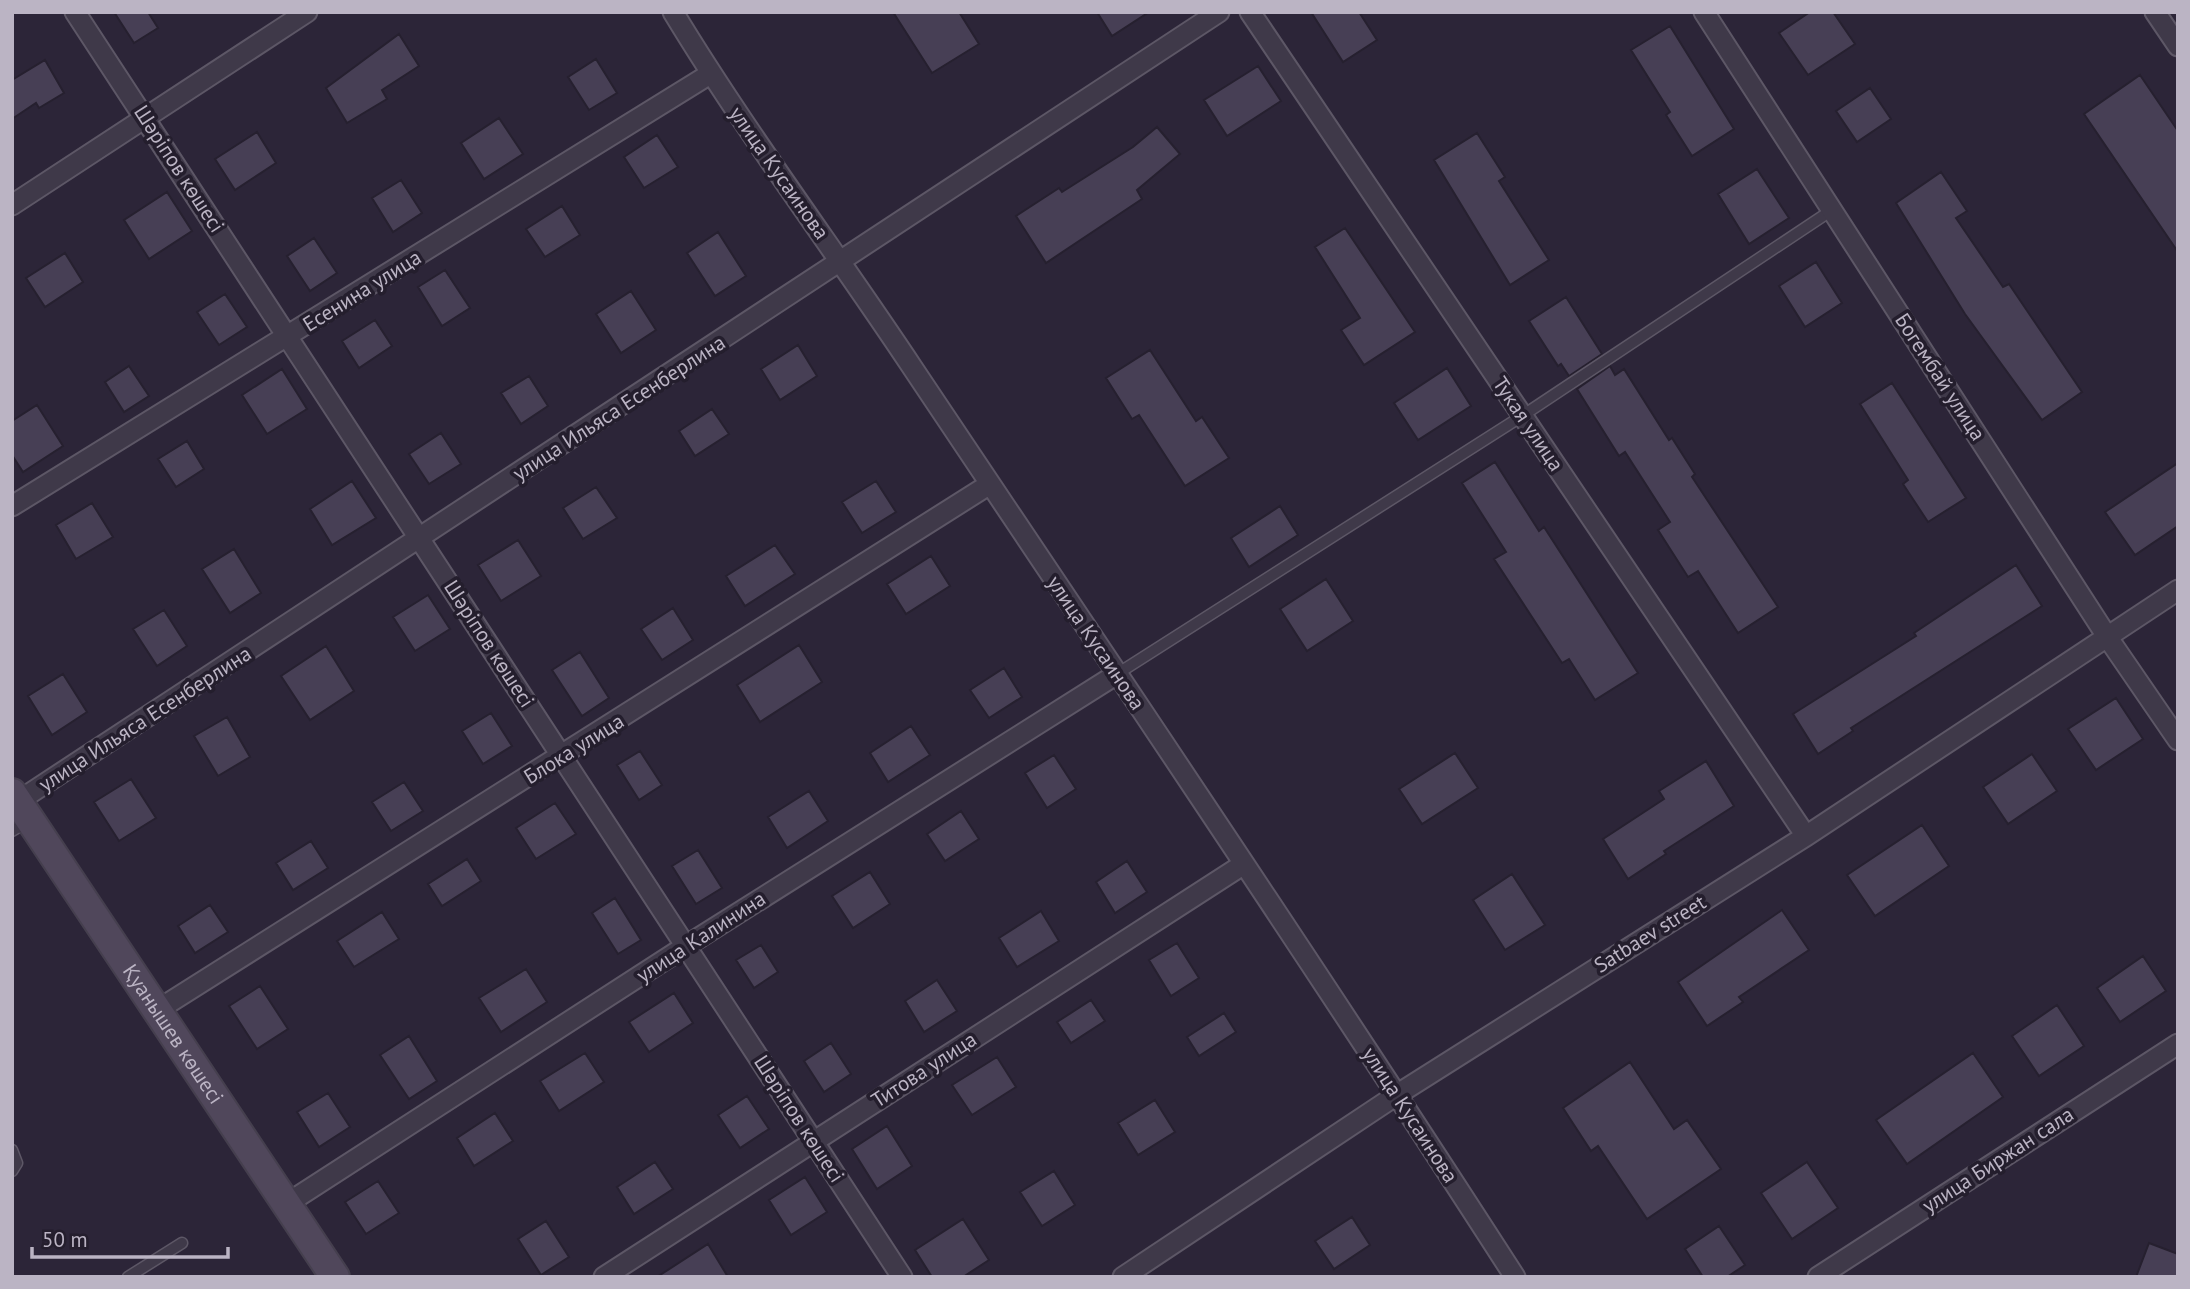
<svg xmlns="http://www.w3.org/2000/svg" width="2190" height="1289" font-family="'PT Sans',sans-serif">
<rect width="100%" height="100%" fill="#2c2538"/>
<!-- building -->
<path fill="#473f55" stroke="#26202f" stroke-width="2" d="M 114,12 L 148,12 L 158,28 L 134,43 Z
M 893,12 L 959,12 L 979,44 L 932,73 Z
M 1097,12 L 1149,12 L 1112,36 Z
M 1311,12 L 1359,12 L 1377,40 L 1343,62 Z
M 1810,12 L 1833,12 L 1855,44 L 1808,75 L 1779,33 Z
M 1670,26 L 1734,129 L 1692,156 L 1666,115 L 1670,112 L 1631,50 Z
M 399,34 L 419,66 L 382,90 L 387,99 L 347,123 L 326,88 Z
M 596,59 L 617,93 L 589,110 L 568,77 Z
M 45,60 L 64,93 L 39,108 L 36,103 L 12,119 L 12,80 Z
M 1258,66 L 1281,101 L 1227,136 L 1204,100 Z
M 2140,75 L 2178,131 L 2178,252 L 2084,114 Z
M 1870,88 L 1891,119 L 1857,142 L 1836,111 Z
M 499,118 L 523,154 L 484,179 L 461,143 Z
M 1157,127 L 1180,154 L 1137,190 L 1142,199 L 1046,263 L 1016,216 L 1059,188 L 1062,192 L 1133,147 Z
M 257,132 L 276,163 L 235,190 L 215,159 Z
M 1477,133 L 1505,177 L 1499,181 L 1549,260 L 1510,285 L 1434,160 Z
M 657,135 L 678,167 L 644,188 L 624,157 Z
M 1757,169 L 1789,218 L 1749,244 L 1718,194 Z
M 1941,172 L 1967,211 L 1956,218 L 2003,287 L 2009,284 L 2082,392 L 2042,420 L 1965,314 L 1896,203 Z
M 401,180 L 422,213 L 393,232 L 372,198 Z
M 167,192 L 192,231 L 149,259 L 124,220 Z
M 562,206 L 580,235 L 545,257 L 526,229 Z
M 1345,228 L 1415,332 L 1364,365 L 1341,330 L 1360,318 L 1315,247 Z
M 718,232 L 746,276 L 715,296 L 687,253 Z
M 314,238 L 337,273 L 310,291 L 287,256 Z
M 65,253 L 83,282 L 45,307 L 26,278 Z
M 1816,262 L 1842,303 L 1805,327 L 1779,286 Z
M 445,270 L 470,308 L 442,326 L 418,287 Z
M 631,291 L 656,330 L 621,353 L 596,314 Z
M 225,294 L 247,327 L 219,345 L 197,312 Z
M 1566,297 L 1602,354 L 1569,376 L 1561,364 L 1558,366 L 1529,321 Z
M 375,320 L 392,346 L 359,368 L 342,341 Z
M 798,345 L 817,376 L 780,400 L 761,369 Z
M 1150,350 L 1196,421 L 1202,417 L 1229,458 L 1185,486 L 1139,415 L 1132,419 L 1106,378 Z
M 129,366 L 149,396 L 124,412 L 105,382 Z
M 1610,366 L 1615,375 L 1624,369 L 1669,440 L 1672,438 L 1695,474 L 1692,477 L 1778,607 L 1738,633 L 1698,571 L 1688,577 L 1658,530 L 1670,522 L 1625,452 L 1619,456 L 1577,389 Z
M 1447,368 L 1471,406 L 1418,440 L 1394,403 Z
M 282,369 L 307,409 L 267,434 L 242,395 Z
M 529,376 L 548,406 L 521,424 L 501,393 Z
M 1892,383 L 1966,498 L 1928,522 L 1903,484 L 1908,480 L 1860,404 Z
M 37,405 L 63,446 L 23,472 L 12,455 L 12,421 Z
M 712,409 L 729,434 L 695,456 L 679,431 Z
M 441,433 L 461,464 L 429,484 L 409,454 Z
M 187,441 L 204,469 L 176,487 L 158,459 Z
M 1495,462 L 1539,531 L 1544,527 L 1638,673 L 1595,700 L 1569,659 L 1562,663 L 1494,559 L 1506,552 L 1462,483 Z
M 2178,463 L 2178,526 L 2135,555 L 2105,512 Z
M 352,481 L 376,518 L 332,545 L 310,509 Z
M 876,481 L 896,512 L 862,533 L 842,502 Z
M 596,487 L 617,518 L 583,539 L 563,508 Z
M 92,503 L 113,537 L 76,559 L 56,525 Z
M 1280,506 L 1298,535 L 1249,567 L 1231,538 Z
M 518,540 L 541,576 L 501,601 L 478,565 Z
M 775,545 L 795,574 L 745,606 L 726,576 Z
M 234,549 L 261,593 L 230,613 L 202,569 Z
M 931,556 L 950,586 L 906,614 L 887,584 Z
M 2016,565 L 2042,606 L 1851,728 L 1853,731 L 1818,754 L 1793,714 L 1916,636 L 1914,633 Z
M 1326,579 L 1353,621 L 1307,651 L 1280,609 Z
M 428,595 L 450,629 L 415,651 L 393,617 Z
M 673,608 L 693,640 L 662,660 L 641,629 Z
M 164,610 L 187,646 L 157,666 L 133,629 Z
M 799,645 L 822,682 L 760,722 L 737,685 Z
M 326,646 L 354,691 L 310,720 L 281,676 Z
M 580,652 L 609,698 L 582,716 L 552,670 Z
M 1004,668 L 1022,697 L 989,718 L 970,690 Z
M 63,674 L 87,712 L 52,735 L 28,696 Z
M 2116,698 L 2143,739 L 2096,770 L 2068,729 Z
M 491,713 L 512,746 L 483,764 L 462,731 Z
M 227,717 L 250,757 L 218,776 L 194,736 Z
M 911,726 L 930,755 L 888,782 L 870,753 Z
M 640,751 L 662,785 L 639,800 L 617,765 Z
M 1455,753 L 1478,788 L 1422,824 L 1399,789 Z
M 2032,754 L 2057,791 L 2008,824 L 1983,787 Z
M 1054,755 L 1076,789 L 1047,808 L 1025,773 Z
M 1706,761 L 1734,806 L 1664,851 L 1666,854 L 1628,879 L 1603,839 L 1664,799 L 1659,791 Z
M 131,779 L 156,818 L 119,841 L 94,802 Z
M 404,782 L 423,811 L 391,831 L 372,802 Z
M 809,791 L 828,821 L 787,848 L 768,817 Z
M 555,803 L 576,834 L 536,859 L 516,828 Z
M 961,811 L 979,839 L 945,861 L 927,834 Z
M 1922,825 L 1949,866 L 1875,916 L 1847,875 Z
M 311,841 L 328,868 L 293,890 L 276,863 Z
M 698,850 L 722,888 L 696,904 L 672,866 Z
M 467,859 L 481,881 L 442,906 L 428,884 Z
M 1127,861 L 1147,892 L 1115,913 L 1096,882 Z
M 870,872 L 890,904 L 853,928 L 832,896 Z
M 1512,874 L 1545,925 L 1505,950 L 1473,900 Z
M 615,898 L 641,940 L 618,954 L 592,913 Z
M 210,905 L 228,932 L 195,953 L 178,926 Z
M 1782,910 L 1809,950 L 1739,997 L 1743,1002 L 1707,1026 L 1678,982 Z
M 1041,911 L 1059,941 L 1017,967 L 999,938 Z
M 382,912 L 399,939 L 354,967 L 337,941 Z
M 1177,943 L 1199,978 L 1171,996 L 1149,960 Z
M 761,945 L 778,972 L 754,988 L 736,960 Z
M 2143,956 L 2166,991 L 2120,1022 L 2097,988 Z
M 526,969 L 547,1002 L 501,1032 L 479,998 Z
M 937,980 L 957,1011 L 924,1032 L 905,1001 Z
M 260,986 L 288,1029 L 257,1049 L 229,1006 Z
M 674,993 L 693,1023 L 649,1052 L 629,1022 Z
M 1091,1000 L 1105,1021 L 1071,1043 L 1057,1022 Z
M 2057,1005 L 2084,1046 L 2039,1076 L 2012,1036 Z
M 1224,1013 L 1236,1032 L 1199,1056 L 1187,1037 Z
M 409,1036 L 437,1081 L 409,1099 L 380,1055 Z
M 831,1043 L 851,1074 L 824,1092 L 804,1061 Z
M 585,1053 L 604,1082 L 559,1111 L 540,1081 Z
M 1973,1053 L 2003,1097 L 1907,1164 L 1876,1120 Z
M 997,1057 L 1016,1087 L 972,1115 L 952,1085 Z
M 1630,1062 L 1674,1129 L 1687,1120 L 1721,1169 L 1647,1219 L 1598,1146 L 1591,1151 L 1563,1108 Z
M 328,1093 L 350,1127 L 319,1147 L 297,1112 Z
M 747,1096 L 769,1129 L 740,1148 L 718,1115 Z
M 1155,1100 L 1175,1132 L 1138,1155 L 1118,1123 Z
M 495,1113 L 513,1141 L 474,1166 L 457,1138 Z
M 887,1126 L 912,1166 L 877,1189 L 852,1149 Z
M 655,1162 L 673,1189 L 634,1214 L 617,1187 Z
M 1807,1162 L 1838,1208 L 1792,1239 L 1761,1193 Z
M 1054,1171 L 1075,1205 L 1042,1226 L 1020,1192 Z
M 805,1177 L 827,1212 L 791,1235 L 769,1200 Z
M 378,1181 L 399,1213 L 366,1234 L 345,1202 Z
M 1352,1217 L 1370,1245 L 1334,1269 L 1315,1241 Z
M 963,1219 L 989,1260 L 963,1277 L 932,1277 L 915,1250 Z
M 546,1221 L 569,1257 L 541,1275 L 518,1239 Z
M 1719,1226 L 1745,1265 L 1727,1277 L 1703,1277 L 1685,1249 Z
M 2149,1243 L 2178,1254 L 2178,1277 L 2136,1277 Z
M 708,1244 L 728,1277 L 657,1277 Z"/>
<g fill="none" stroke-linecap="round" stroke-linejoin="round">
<!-- lane casing -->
<g stroke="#5d5766" stroke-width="13">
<path id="lane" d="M 1117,674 L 1522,416 L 1832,210
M 12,831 L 29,821
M 12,1150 L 17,1163 L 12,1171
M 128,1277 L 182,1243"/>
</g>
<!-- street casing -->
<g stroke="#5d5766" stroke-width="23">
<path id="street" d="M 75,12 L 902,1277
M 673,12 C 747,134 833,248 912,367 C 1114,669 1318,971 1515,1277
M 1250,12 L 1806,836
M 1704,12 L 2108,638 L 2178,740
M 2155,12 L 2178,46
M 12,205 L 307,12
M 12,506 L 710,74
M 17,802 L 1219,12
M 156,1011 L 990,484
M 288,1203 L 686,946 L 1117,674
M 604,1277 L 1244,864
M 1123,1277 L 1398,1094 L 1806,836 L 2178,590
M 1818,1277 L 2178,1044"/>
</g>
<!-- secondary casing -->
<g stroke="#453f4e" stroke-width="32">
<g id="secondary">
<path id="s1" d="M 12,793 L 335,1277"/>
</g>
</g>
<!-- lane -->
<use href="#lane" stroke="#3f3949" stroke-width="10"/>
<!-- street -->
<use href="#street" stroke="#3f3949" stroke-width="19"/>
<!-- secondary -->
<use href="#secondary" stroke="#50475b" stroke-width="28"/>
</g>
<g text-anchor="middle" stroke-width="7" stroke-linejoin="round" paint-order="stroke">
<!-- street labels -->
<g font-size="21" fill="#bbb4c4" stroke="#241e2d">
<text transform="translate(179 169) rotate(57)" y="7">Шәріпов көшесі</text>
<text transform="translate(779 173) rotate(55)" y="7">улица Кусаинова</text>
<text transform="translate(362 291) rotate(-32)" y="7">Есенина улица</text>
<text transform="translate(1940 377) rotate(57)" y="7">Богембай улица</text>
<text transform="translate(619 408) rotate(-33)" y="7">улица Ильяса Есенберлина</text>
<text transform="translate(1528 424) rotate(56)" y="7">Тукая улица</text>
<text transform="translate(1096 643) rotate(56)" y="7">улица Кусаинова</text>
<text transform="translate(489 644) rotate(57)" y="7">Шәріпов көшесі</text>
<text transform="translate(145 719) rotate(-33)" y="7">улица Ильяса Есенберлина</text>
<text transform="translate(574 749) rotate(-32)" y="7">Блока улица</text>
<text transform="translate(1650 934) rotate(-32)" y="7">Satbaev street</text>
<text transform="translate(701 937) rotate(-33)" y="7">улица Калинина</text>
<text dy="7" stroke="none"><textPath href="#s1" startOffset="290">Қуанышев көшесі</textPath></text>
<text transform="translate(924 1070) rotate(-33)" y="7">Титова улица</text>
<text transform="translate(1410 1115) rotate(57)" y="7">улица Кусаинова</text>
<text transform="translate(799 1119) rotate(57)" y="7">Шәріпов көшесі</text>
<text transform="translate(1998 1160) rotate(-33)" y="7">улица Биржан сала</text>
</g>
</g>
<!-- border -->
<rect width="2190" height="1289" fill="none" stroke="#bbb4c4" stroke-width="28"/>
<!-- scale -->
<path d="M32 1247v10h196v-10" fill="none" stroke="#bbb4c4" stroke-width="3.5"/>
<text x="42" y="1247" font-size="21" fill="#bbb4c4" stroke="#241e2d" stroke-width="5" paint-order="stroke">50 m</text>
</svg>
